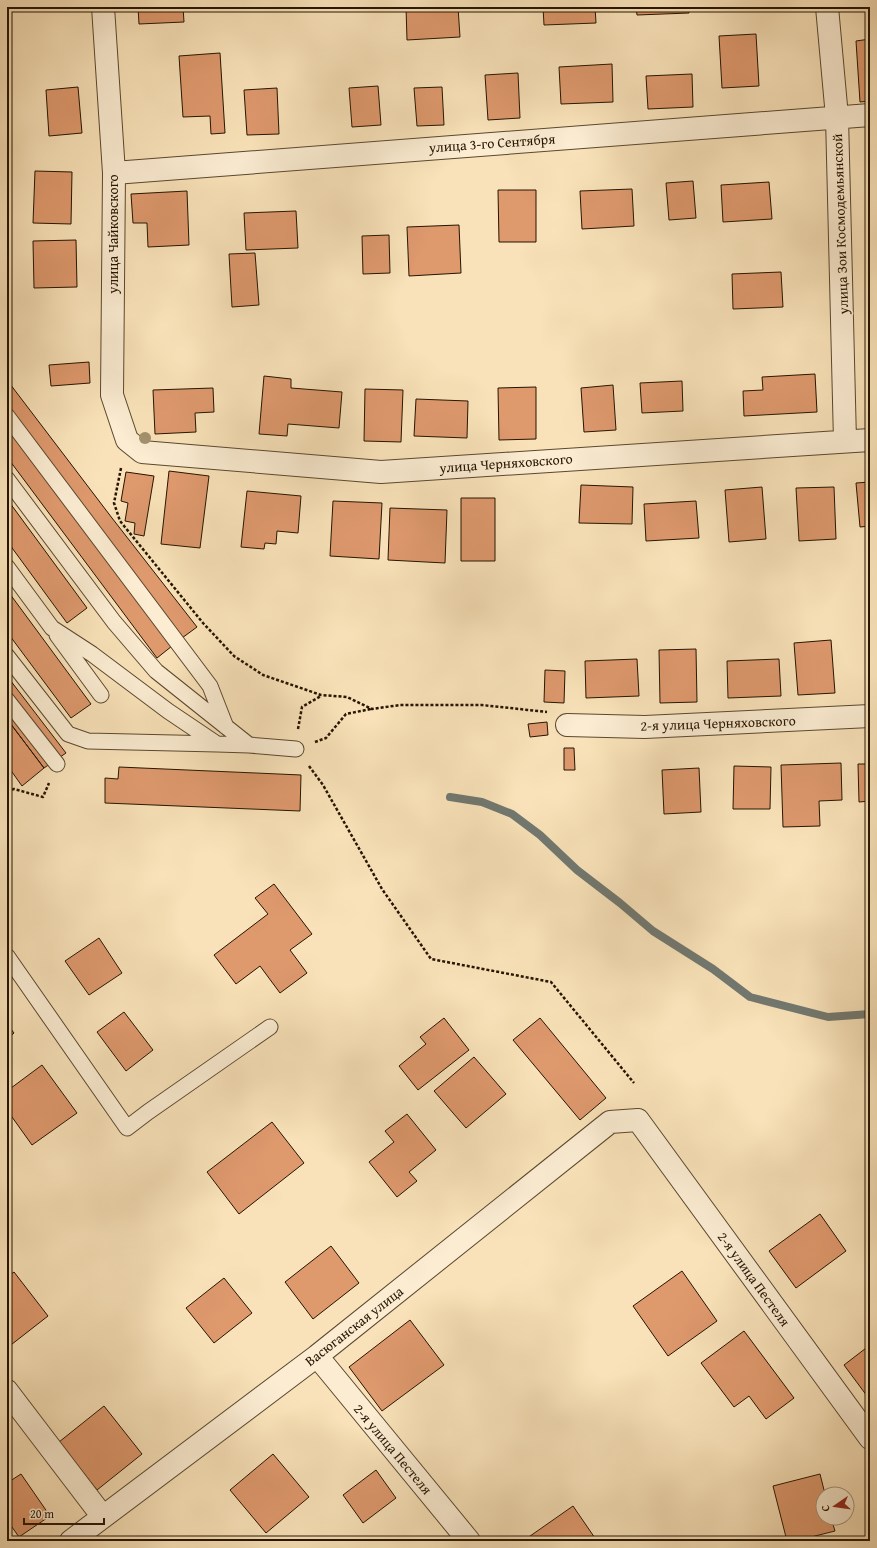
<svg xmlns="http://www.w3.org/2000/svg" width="877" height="1548" font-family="'Gentium Book Plus',serif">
<rect width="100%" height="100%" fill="#f9e2b9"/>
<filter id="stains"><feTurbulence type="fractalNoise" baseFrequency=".005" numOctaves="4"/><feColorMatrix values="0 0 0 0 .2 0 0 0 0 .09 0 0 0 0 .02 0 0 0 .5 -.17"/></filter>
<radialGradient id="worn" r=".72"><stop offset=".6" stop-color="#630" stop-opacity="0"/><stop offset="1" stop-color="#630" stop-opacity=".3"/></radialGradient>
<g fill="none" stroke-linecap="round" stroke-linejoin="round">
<!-- stream -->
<path stroke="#717870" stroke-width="8" d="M 450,797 L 482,802 L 512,814 L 540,835 L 577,870 L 620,903 L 653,931 L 713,969 L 750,997 L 828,1017 L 870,1014"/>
</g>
<!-- building -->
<path fill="#de996d" stroke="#251401" d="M 138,7 L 183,7 L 184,22 L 139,24 Z
M 305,7 L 338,7 L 305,9 Z
M 406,7 L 458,7 L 460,37 L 407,40 Z
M 543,7 L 595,7 L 596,23 L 544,25 Z
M 636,7 L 689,7 L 689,13 L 637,15 Z
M 756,34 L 759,86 L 722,88 L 719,36 Z
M 870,39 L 870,101 L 860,102 L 856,41 Z
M 220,53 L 225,133 L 211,134 L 210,116 L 183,117 L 179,56 Z
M 612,64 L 613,102 L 561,104 L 559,67 Z
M 518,73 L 520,118 L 488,120 L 485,75 Z
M 692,74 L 693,107 L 648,109 L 646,76 Z
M 378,86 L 381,125 L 352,127 L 349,88 Z
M 78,87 L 82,133 L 49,136 L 46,90 Z
M 442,87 L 444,125 L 417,126 L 414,88 Z
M 277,88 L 279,134 L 247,135 L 244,90 Z
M 35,171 L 72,172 L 71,224 L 33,223 Z
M 693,181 L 696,218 L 669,220 L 666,183 Z
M 769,182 L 772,219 L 723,222 L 721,185 Z
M 632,189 L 634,226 L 582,229 L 580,191 Z
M 498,190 L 536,190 L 536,242 L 499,242 Z
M 187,191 L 189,245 L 148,247 L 147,223 L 133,223 L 131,194 Z
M 296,211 L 298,248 L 246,250 L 244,213 Z
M 459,225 L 461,273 L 409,276 L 407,227 Z
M 389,235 L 390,273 L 363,274 L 362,236 Z
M 76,240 L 77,287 L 34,288 L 33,241 Z
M 255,253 L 259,305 L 232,307 L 229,254 Z
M 781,272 L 783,307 L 733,309 L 732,274 Z
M 89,362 L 90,383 L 51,386 L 49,365 Z
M 815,374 L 817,412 L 744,416 L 743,391 L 763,390 L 762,377 Z
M 264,376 L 291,379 L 291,388 L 342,392 L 339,428 L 288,424 L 287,436 L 259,434 Z
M 7,380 L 112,518 L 197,627 L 182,638 L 7,406 Z
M 682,381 L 683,411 L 642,413 L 640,383 Z
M 613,385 L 616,430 L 584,432 L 581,388 Z
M 536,387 L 536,439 L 499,440 L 498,388 Z
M 213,388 L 214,412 L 195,413 L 196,432 L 155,434 L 153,390 Z
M 365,389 L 403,390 L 401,442 L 364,441 Z
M 416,399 L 468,401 L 467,438 L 414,436 Z
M 7,427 L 172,646 L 157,658 L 7,457 Z
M 169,471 L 209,476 L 200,548 L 161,544 Z
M 126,472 L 154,476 L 144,536 L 134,534 L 135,523 L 125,521 L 128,503 L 121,501 Z
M 870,482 L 870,526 L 860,527 L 856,483 Z
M 581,485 L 633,487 L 632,524 L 579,523 Z
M 762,487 L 766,539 L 729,542 L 725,490 Z
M 834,487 L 836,539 L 799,541 L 796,488 Z
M 247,491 L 301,496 L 298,533 L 277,531 L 276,544 L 265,543 L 264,549 L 241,547 Z
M 461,498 L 495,498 L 495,561 L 461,561 Z
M 7,499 L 87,608 L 67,623 L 7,541 Z
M 333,501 L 382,503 L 379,559 L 330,556 Z
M 696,501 L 699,538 L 646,541 L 644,504 Z
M 390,508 L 447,510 L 445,563 L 388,560 Z
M 7,590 L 91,704 L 71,718 L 7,632 Z
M 831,640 L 835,693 L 798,695 L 794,643 Z
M 696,649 L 697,702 L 660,703 L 659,650 Z
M 637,659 L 639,696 L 586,698 L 585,661 Z
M 779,659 L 781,696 L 728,698 L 727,661 Z
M 545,670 L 565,671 L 564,703 L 544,702 Z
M 7,676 L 66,753 L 44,768 L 7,719 Z
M 7,719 L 44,768 L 22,786 L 7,765 Z
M 547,722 L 548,735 L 530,737 L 528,724 Z
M 564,748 L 574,748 L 575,770 L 564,770 Z
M 841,763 L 842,800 L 819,801 L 820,826 L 783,827 L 781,765 Z
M 858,764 L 870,764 L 870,801 L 859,802 Z
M 734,766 L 771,767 L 770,809 L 733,809 Z
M 119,767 L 301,775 L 300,811 L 105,803 L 105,778 L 118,779 Z
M 699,768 L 701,812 L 664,814 L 662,770 Z
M 274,884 L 312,934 L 290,950 L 307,973 L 280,993 L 260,966 L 236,984 L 214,955 L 268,914 L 255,898 Z
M 99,938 L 122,973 L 89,995 L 65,961 Z
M 124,1012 L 153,1050 L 126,1071 L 97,1032 Z
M 444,1018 L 469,1050 L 418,1090 L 399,1066 L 426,1044 L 420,1037 Z
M 540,1018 L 606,1098 L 580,1120 L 513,1040 Z
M 7,1024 L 14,1033 L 7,1039 Z
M 474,1057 L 506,1094 L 466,1128 L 434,1091 Z
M 42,1065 L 77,1113 L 32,1145 L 7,1110 L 7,1091 Z
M 407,1114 L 436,1150 L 409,1172 L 417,1181 L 397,1197 L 369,1162 L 394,1142 L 385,1131 Z
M 272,1122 L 304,1163 L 239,1214 L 207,1172 Z
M 820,1214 L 846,1251 L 796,1288 L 769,1251 Z
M 331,1246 L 359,1283 L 313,1319 L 285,1282 Z
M 682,1271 L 717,1321 L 668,1356 L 633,1306 Z
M 14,1272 L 48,1316 L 7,1348 L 7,1277 Z
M 224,1278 L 252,1313 L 214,1343 L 186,1308 Z
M 410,1320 L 444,1365 L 382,1411 L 349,1367 Z
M 744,1331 L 794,1398 L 766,1419 L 749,1396 L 734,1407 L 701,1363 Z
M 870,1345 L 870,1400 L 844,1365 Z
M 104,1406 L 142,1454 L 97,1490 L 59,1442 Z
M 273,1454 L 309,1497 L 266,1533 L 230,1490 Z
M 376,1470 L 396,1498 L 363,1523 L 343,1495 Z
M 21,1474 L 50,1516 L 19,1537 L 7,1520 L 7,1483 Z
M 820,1474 L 825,1494 L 823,1494 L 823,1518 L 831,1518 L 835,1531 L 795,1541 L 787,1541 L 773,1486 Z
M 573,1506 L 597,1541 L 523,1541 Z"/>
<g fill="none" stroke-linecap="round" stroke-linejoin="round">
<!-- service casing -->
<g stroke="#5a482f" stroke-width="17">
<path id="service" d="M 7,416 L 210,686 L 226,727
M 7,479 L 114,622 L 156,671 L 249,745 L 296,749
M 7,567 L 52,628 L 92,654 L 168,711 L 217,744 L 249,745
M 57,635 L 101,695
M 7,656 L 68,734 L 88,741 L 217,744
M 7,700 L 57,764
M 7,956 L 127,1128 L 148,1112 L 270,1027"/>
</g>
<!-- minor casing -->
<g stroke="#5a482f" stroke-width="24">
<path id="minor" d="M 103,7 L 114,173 L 112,395 L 127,440 L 142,452 L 381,472 L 870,440
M 827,7 L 837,117 L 845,441
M 114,173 L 870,115
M 567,725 L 645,727 L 870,716
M 317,1356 L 469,1541
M 7,1391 L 103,1517
M 71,1541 L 317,1356 L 610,1122 L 638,1120 L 870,1438"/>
</g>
<!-- path -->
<path stroke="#251401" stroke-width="2.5" stroke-dasharray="3 2" stroke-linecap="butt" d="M 121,468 L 114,503 L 120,521 L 203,623 L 234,656 L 263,675 L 321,695 L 347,697 L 372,709 L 400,705 L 482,705 L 547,712
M 298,729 L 302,707 L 321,696
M 315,742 L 326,738 L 346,714 L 371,709
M 309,766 L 323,785 L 382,889 L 431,959 L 551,982 L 634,1083
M 7,791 L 14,789 L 43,797 L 49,783"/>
<!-- service -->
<use href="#service" stroke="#fbecd2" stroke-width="15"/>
<!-- minor -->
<use href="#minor" stroke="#fbecd2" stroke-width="22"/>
</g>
<!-- trees -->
<circle fill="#a3926e" cx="145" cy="438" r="6"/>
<g text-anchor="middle" stroke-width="3.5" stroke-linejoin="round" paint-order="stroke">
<!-- street labels -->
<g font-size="14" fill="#251401" stroke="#fbecd2">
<text transform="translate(492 143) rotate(-4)" y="5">улица 3-го Сентября</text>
<text transform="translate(840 224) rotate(-92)" y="5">улица Зои Космодемьянской</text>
<text transform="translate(113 234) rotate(-90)" y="5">улица Чайковского</text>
<text transform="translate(506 463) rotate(-4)" y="5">улица Черняховского</text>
<text transform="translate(718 723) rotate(-2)" y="5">2-я улица Черняховского</text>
<text transform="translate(754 1279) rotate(54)" y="5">2-я улица Пестеля</text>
<text transform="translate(354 1326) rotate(-38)" y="5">Васюганская улица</text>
<text transform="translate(393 1449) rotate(50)" y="5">2-я улица Пестеля</text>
</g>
</g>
<!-- margin -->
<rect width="877" height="1548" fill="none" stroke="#f9e2b9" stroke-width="24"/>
<rect x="8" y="8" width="861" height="1532" fill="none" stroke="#251401" stroke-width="2"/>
<rect x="12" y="12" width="853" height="1524" fill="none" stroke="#251401"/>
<!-- north arrow -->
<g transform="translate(835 1506) rotate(257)"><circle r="19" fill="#fbecd2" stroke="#a5967e"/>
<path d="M0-3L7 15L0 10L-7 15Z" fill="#8f2418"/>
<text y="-6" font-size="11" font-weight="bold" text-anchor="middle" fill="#251401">С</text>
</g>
<!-- scale -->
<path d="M24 1518v6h80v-6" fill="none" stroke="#251401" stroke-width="2"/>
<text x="30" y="1518" font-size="12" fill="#251401" stroke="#fbecd2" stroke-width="3" paint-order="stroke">20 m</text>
<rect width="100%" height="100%" filter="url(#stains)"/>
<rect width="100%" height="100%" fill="url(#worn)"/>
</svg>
